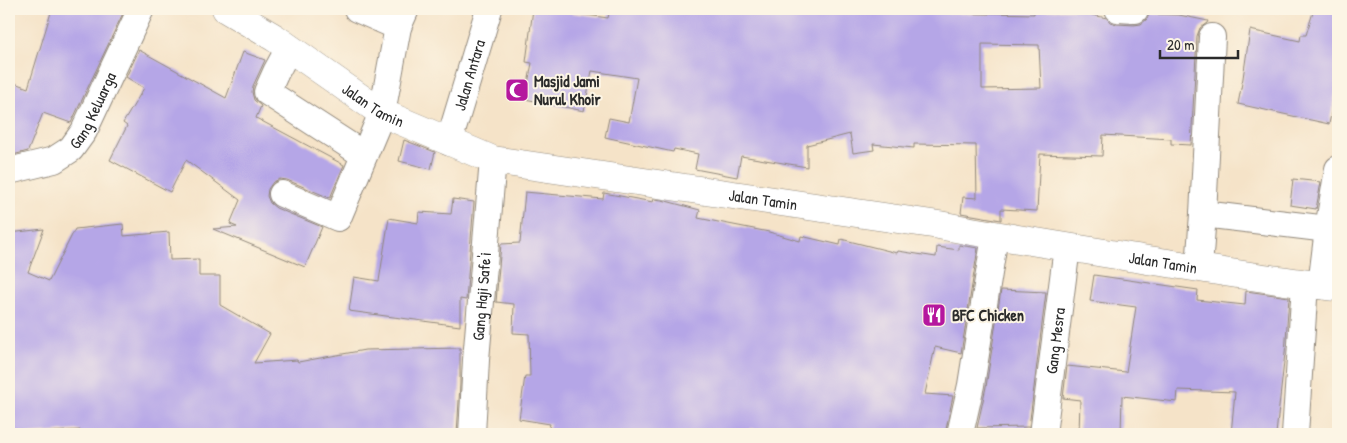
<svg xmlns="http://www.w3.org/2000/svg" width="1347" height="443" font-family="'Patrick Hand',sans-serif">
<rect width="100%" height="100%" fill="#fcf5e5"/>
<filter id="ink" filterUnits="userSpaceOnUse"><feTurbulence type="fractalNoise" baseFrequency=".02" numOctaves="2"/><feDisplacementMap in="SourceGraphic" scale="10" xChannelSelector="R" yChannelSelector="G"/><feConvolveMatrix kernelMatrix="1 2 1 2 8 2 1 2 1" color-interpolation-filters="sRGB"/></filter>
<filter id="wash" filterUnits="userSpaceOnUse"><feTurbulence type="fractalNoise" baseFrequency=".0096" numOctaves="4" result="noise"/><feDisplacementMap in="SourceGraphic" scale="20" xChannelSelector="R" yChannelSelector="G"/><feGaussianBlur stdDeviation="1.12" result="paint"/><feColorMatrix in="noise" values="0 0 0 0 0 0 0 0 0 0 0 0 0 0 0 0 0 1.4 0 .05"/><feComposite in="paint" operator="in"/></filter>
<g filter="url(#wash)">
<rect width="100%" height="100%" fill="#f5e3c8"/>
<g id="blocks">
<!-- building -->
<path fill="#b5a6e7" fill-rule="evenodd" d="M 52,9 L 125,9 L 71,123 L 43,113 L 28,151 L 9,156 L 9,81 L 28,88 Z
M 533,9 L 544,9 L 608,18 L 610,9 L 939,9 L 939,13 L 989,14 L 989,13 L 1034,14 L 1034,11 L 1092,9 L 1092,15 L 1107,18 L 1110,22 L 1117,24 L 1134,25 L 1141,24 L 1147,19 L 1149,14 L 1179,15 L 1208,21 L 1207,23 L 1200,28 L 1197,36 L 1191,145 L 1171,144 L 1171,139 L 1103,135 L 1102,156 L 1040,154 L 1037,211 L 1001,209 L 1001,220 L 961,213 L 963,197 L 977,198 L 976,145 L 914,144 L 914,148 L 873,144 L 874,150 L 853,153 L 850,134 L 807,145 L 807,167 L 741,156 L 737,177 L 695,169 L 698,154 L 674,149 L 673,152 L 605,137 L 609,118 L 629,122 L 637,78 L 592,71 L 584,111 L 525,99 L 532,63 L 526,62 ZM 982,44 L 1039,45 L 1041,88 L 982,89 Z
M 1314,9 L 1338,9 L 1338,81 L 1329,124 L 1238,104 L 1243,78 L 1250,30 L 1300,41 L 1301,35 L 1306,35 Z
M 139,50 L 226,98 L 243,52 L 265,60 L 253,86 L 252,92 L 254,100 L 261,106 L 256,118 L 344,165 L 330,198 L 287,180 L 280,179 L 273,182 L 268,189 L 267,196 L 270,203 L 276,208 L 322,227 L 305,267 L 213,229 L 237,227 L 230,224 L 240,200 L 186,160 L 170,192 L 110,160 L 127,126 L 123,123 L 144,88 L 126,77 Z
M 404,140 L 435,152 L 431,169 L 399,161 Z
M 1293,179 L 1321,182 L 1316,209 L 1290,205 Z
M 525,192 L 603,199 L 604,193 L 653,202 L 654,199 L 662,200 L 700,210 L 698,218 L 769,232 L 800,241 L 801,236 L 840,245 L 841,239 L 897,253 L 898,251 L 936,257 L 937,247 L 959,250 L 959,245 L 978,248 L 961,353 L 935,347 L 925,394 L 953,396 L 945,434 L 912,432 L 912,434 L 770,434 L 751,428 L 749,434 L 547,434 L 550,424 L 519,419 L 525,376 L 530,376 L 529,334 L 513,333 L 514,304 L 496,302 L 501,244 L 520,243 Z
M 453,199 L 474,202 L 466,300 L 460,299 L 460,326 L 349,311 L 354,277 L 379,281 L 389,218 L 418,223 L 419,212 L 451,214 Z
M 123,224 L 124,236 L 169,232 L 170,260 L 199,259 L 199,276 L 220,276 L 220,305 L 270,334 L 254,363 L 297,360 L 298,362 L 365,350 L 460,348 L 460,384 L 457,434 L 80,434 L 80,430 L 29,434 L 13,434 L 9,379 L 9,233 L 44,229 L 28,272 L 49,281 L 75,229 Z
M 1094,275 L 1198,290 L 1197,300 L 1245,305 L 1246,291 L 1289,297 L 1285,353 L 1276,434 L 1231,434 L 1235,392 L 1178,390 L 1177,402 L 1122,396 L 1121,434 L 1079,434 L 1080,400 L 1063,398 L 1067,366 L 1126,372 L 1136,307 L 1090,301 Z
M 1001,290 L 1046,292 L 1029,427 L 977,428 L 986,387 Z"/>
</g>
</g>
<g filter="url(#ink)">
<use href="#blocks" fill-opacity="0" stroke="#90877a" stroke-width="1"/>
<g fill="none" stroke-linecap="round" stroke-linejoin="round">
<!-- minor casing -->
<g stroke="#90877a" stroke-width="28">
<g id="minor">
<path d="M 357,9 L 398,27"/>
<path d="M 1118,9 L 1135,10"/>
<path d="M 289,48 L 276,72 L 267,92 L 364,155"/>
<path id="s1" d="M 449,142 L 489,9"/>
<path id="s2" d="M 9,171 L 54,160 L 71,149 L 84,131 L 141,9"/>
<path d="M 282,194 L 338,218 L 382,113 L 398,27 L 406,9"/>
<path d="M 1203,214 L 1328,229"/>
<path d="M 1199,268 L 1203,214 L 1212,37"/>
<path d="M 1321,286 L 1328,229 L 1338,169"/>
<path id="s3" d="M 472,434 L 476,360 L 493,160"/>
<path d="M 960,434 L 971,385 L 995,236"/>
<path id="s4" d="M 1043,434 L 1067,247"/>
<path d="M 1295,434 L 1305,284"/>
</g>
</g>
<!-- major casing -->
<g stroke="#90877a" stroke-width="29">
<g id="major">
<path id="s5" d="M 226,9 L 275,38 L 382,113 L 493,160 L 939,225 C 1012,239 1087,250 1161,262 C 1220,271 1279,282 1338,287"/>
</g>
</g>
<!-- minor -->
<use href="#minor" stroke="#fff" stroke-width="26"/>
<!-- major -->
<use href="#major" stroke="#fff" stroke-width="28"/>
</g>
</g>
<!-- icons -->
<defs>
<g id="mosque-square" transform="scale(1.25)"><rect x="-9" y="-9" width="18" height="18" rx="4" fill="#b5179e" stroke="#fcf5e5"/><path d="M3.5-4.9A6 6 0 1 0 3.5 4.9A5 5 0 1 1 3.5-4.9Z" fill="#fff"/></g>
<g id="restaurant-square" transform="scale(1.25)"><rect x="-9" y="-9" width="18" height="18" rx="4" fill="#b5179e" stroke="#fcf5e5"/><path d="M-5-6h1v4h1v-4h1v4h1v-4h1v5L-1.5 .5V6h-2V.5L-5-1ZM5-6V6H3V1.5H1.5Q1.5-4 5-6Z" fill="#fff"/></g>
</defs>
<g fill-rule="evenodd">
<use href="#mosque-square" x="517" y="90"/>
<use href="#restaurant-square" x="934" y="315"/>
</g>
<g text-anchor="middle" stroke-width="4" stroke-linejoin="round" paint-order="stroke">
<!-- street labels -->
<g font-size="16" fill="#2b2b2b" stroke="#fcf5e5">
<text dy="6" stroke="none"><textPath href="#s1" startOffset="70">Jalan Antara</textPath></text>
<text dy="6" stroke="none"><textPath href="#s5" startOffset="176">Jalan Tamin</textPath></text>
<text dy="6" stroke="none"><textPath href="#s2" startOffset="111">Gang Keluarga</textPath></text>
<text dy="6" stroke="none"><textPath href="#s5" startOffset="581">Jalan Tamin</textPath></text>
<text dy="6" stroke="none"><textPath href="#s5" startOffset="986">Jalan Tamin</textPath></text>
<text dy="6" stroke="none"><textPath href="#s3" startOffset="138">Gang Haji Safe'i</textPath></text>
<text dy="6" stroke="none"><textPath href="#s4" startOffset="94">Gang Mesra</textPath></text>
</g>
<!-- poi labels -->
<g font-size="16" font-weight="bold" fill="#2b2b2b" stroke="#fcf5e5" text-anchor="start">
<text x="534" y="87">Masjid Jami<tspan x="534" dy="18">Nurul Khoir</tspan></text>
<text x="952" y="321">BFC Chicken</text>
</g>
</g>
<!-- margin -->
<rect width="1347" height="443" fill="none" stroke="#fcf5e5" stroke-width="30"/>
<!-- scale -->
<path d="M1160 50v8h78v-8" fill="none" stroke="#2b2b2b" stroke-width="2.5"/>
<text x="1167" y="50" font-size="15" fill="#2b2b2b" stroke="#fcf5e5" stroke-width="4" paint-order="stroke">20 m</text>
</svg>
